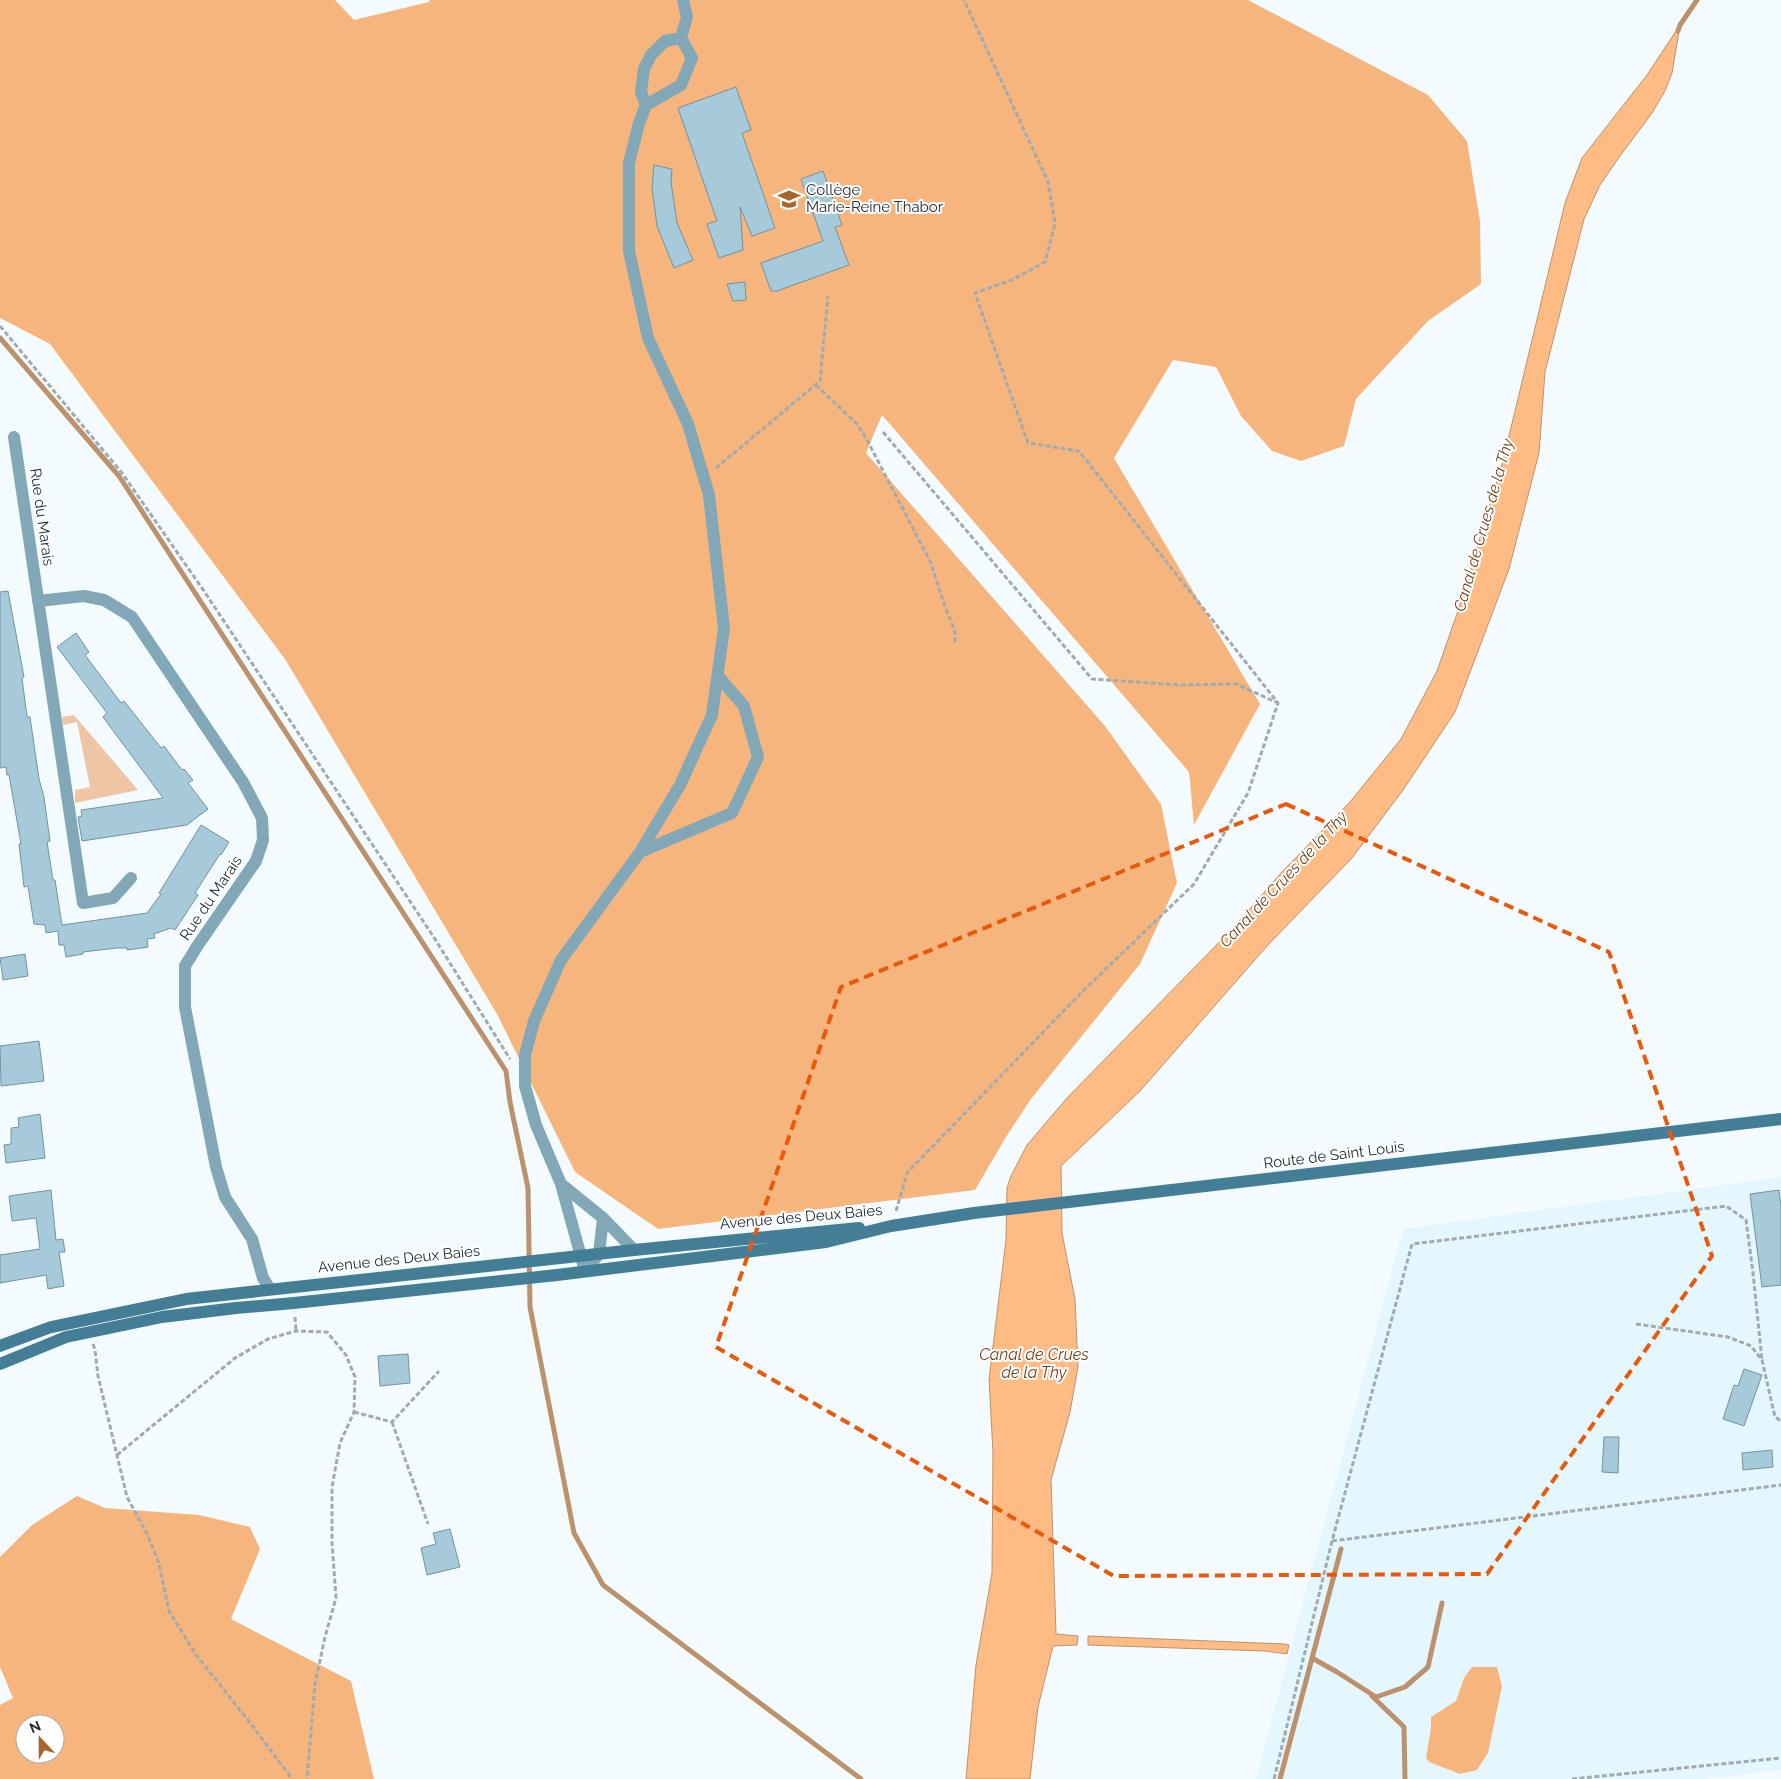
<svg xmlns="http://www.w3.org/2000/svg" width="1781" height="1779" font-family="Raleway,sans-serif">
<rect width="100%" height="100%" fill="#f4fbfe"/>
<!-- built -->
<path fill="#e4f6fe" d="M 1781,1177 L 1781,1770 L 1704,1779 L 1256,1779 L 1403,1229 Z"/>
<!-- green -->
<path fill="#efc5a3" d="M 74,715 L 138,790 L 75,803 L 75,790 L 90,787 L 77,722 L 63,725 L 62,717 Z"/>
<!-- forest -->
<path fill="#f7b57e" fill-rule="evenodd" d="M 0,0 L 335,0 L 354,20 L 429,2 L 430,0 L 1248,0 L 1428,95 L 1467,141 L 1480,221 L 1481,284 L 1428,321 L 1356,399 L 1344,446 L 1301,461 L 1272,451 L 1241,416 L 1216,367 L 1173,360 L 1114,458 L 1260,704 L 1194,825 L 1189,772 L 882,415 L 866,453 L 1105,726 L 1161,804 L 1177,883 L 1140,964 L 1031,1099 L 1006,1137 L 975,1190 L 658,1229 L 575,1172 L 497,1014 L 285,659 L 50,344 L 0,318 Z
M 77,1496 L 105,1508 L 199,1515 L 250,1527 L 260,1549 L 231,1619 L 351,1681 L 374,1779 L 0,1779 L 0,1705 L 13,1698 L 0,1667 L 0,1557 L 32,1525 ZM 25,1724 L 55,1724 L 55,1754 L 25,1754 Z
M 1472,1667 L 1497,1667 L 1502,1686 L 1488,1753 L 1477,1770 L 1460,1774 L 1429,1762 L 1426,1758 L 1431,1728 L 1431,1717 L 1456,1701 L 1464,1678 Z"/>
<!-- water -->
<path fill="#febc84" stroke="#bc926c" d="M 1680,25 L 1672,73 L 1665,91 L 1652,113 L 1620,156 L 1600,185 L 1584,219 L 1545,372 L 1539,453 L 1509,569 L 1455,712 L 1403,790 L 1352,858 L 1267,946 L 1140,1091 L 1061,1166 L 1062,1233 L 1075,1299 L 1078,1367 L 1070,1412 L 1051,1480 L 1056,1634 L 1078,1636 L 1077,1645 L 1053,1646 L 1038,1707 L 1030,1779 L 966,1779 L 976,1665 L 992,1573 L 993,1453 L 989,1379 L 1006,1240 L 1007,1188 L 1011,1176 L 1027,1145 L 1067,1098 L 1233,928 L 1282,872 L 1350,802 L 1401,739 L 1437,671 L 1459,608 L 1503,461 L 1565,203 L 1582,158 L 1647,75 Z
M 1088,1636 L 1284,1644 L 1289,1645 L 1287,1654 L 1265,1651 L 1088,1645 Z"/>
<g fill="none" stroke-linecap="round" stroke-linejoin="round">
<!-- stream -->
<path stroke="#bc926c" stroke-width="5" d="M 1678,31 L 1680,25 L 1697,0
M 0,338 L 119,476 L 506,1071 L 510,1102 L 528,1188 L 530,1307 L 574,1533 L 603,1585 L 861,1779
M 1312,1658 L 1337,1672 L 1376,1697 L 1405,1687 L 1428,1667 L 1442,1603
M 1372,1696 L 1404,1727 L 1405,1779
M 1280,1779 L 1341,1549"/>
</g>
<!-- building -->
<path fill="#a6cada" stroke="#7193a2" d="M 736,87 L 751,130 L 742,133 L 775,228 L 752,236 L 740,207 L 743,250 L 719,258 L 707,224 L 717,221 L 678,108 Z
M 654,165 L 672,169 L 671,182 L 677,223 L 693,260 L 674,268 L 657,226 L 652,187 Z
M 823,171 L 842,225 L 835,227 L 849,265 L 777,291 L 771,291 L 761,263 L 823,241 L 801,179 Z
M 745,282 L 746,300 L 733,301 L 727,284 Z
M 8,591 L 24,677 L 22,678 L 27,717 L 30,717 L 39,779 L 44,797 L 50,841 L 47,842 L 53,880 L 55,880 L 62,925 L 147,913 L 161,894 L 159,893 L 201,825 L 229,842 L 221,855 L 220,854 L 195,893 L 198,895 L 175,930 L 171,928 L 154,934 L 155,938 L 147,939 L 148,947 L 127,950 L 127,948 L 117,948 L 83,952 L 83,954 L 66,957 L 64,945 L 59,945 L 58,931 L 46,933 L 45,925 L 34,924 L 28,886 L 24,887 L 19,844 L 21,844 L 9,775 L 7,775 L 6,767 L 0,768 L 0,592 Z
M 76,633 L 89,652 L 85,655 L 121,703 L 124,701 L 161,748 L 164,746 L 182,770 L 184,769 L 193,780 L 188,783 L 208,809 L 187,825 L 82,841 L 78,817 L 82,816 L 81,810 L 163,798 L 103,717 L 107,713 L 57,647 Z
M 25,954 L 28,976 L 3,980 L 0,958 Z
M 39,1041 L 44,1081 L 1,1086 L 0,1046 Z
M 40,1114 L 45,1158 L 6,1163 L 4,1145 L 11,1144 L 11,1128 L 19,1127 L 18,1118 Z
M 51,1190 L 56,1240 L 63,1239 L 65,1252 L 59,1252 L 64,1286 L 48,1289 L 46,1275 L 0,1283 L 0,1255 L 40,1249 L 36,1218 L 12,1221 L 9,1196 Z
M 1779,1190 L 1781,1206 L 1781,1285 L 1762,1287 L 1750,1194 Z
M 408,1354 L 410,1383 L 380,1386 L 378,1356 Z
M 1744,1369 L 1762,1375 L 1744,1426 L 1723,1419 L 1734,1385 L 1738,1386 Z
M 1604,1437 L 1619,1437 L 1618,1473 L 1602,1472 Z
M 1772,1450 L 1773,1467 L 1743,1470 L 1742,1453 Z
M 450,1529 L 460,1567 L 427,1575 L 421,1548 L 436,1544 L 433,1533 Z"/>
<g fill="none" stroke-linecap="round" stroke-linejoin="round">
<!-- path -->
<path stroke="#a1abaf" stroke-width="3" stroke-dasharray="5 2.5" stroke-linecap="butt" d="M 0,326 L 122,473 L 204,591 L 433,936 L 510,1059
M 816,385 L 857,424 L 866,438 L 931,563 L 943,601 L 955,632 L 955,643
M 883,432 L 1092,679 L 1181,685 L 1236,684 L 1278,703
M 716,468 L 820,381 L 828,296
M 896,1211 L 907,1173 L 1082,992 L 1194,884 L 1248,793 L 1278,703 L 1079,451 L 1028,443 L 975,293 L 1012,280 L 1045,262 L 1055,223 L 1048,182 L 964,0
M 295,1317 L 296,1331
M 1636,1324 L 1728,1337 L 1751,1346 L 1762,1360 L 1775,1417 L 1781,1421
M 93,1344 L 95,1350 L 98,1376 L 127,1497 L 147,1534 L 158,1560 L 169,1611 L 197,1656 L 248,1720 L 292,1779
M 354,1412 L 392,1422 L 439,1371
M 392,1422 L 428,1524
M 117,1455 L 235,1358 L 268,1339 L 296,1331 L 327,1332 L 346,1355 L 355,1377 L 354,1412 L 340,1443 L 332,1487 L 332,1542 L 336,1598 L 325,1637 L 315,1684 L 307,1779
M 1332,1541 L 1781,1485
M 1274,1779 L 1332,1541 L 1412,1244 L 1726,1206 L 1746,1220 L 1753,1273 L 1762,1360
M 1572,1779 L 1781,1758"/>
<!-- street -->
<path stroke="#82a7b7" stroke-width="12" d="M 681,38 L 687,17 L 683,0
M 14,437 L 83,903 L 113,898 L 131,878
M 38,601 L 84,596 L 104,600 L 132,617 L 243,782 L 262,818 L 263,840 L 256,861 L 198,945 L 185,966 L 185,1007 L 216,1167 L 225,1197 L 252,1239 L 263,1278 L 270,1289
M 640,852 L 732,813 L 758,757 L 744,706 L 718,676
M 561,1184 L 603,1218 L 599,1254 L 585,1271
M 603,1218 L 634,1250
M 585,1271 L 561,1184 L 536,1125 L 525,1086 L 525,1055 L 534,1021 L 561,960 L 640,852 L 680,785 L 712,715 L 724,628 L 709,495 L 688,424 L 648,338 L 629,251 L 629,163 L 639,123 L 646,105 L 681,85 L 692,58 L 681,38 L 665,41 L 651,55 L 644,69 L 641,92 L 646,105"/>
<!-- secondary -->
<path stroke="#447e96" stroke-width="12" d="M 0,1346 L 51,1327 L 186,1299 L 634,1250 L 859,1228
M 0,1364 L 66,1337 L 162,1317 L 236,1308 L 294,1303 L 557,1275 L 826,1242 L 891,1226 L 974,1213 L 1781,1119"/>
</g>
<!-- marked area -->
<path fill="none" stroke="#e8590c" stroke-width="4" stroke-dasharray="10 6" stroke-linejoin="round" d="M 1286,804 L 1609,952 L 1712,1256 L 1487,1574 L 1114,1576 L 716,1347 L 841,987 Z"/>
<!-- icons -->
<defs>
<g id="school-bare" transform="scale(1.725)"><path d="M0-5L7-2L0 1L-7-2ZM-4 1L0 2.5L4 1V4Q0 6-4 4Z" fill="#a4662c" stroke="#fff" stroke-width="2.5" paint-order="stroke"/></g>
</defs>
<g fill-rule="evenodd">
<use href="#school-bare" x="789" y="199"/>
</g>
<g text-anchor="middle" stroke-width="4" stroke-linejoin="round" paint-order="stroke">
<!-- poi labels -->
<g font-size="15" fill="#212f35" stroke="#fff" text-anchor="start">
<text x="806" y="195">Collège<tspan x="806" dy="17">Marie-Reine Thabor</tspan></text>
</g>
<!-- street labels -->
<g font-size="15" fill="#212f35" stroke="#fff">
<text transform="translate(42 517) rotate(82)" y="5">Rue du Marais</text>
<text transform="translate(211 898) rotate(-56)" y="5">Rue du Marais</text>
<text transform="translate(1334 1155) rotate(-7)" y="5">Route de Saint Louis</text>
<text transform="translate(801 1217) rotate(-5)" y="5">Avenue des Deux Baies</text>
<text transform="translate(399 1259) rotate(-6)" y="5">Avenue des Deux Baies</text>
</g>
<!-- water labels -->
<g font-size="16" font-style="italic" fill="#6f431b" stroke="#fff">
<text transform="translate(1483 525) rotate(-74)" y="6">Canal de Crues de la Thy</text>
<text transform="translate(1283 879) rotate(-47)" y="6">Canal de Crues de la Thy</text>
<text x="1034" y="1360">Canal de Crues<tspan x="1034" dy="18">de la Thy</tspan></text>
</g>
</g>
<!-- north arrow -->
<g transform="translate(40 1739) rotate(338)"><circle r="24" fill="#ffffff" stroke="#a6acae"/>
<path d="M0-4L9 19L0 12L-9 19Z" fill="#a4662c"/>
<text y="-8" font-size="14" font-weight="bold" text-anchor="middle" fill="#212f35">N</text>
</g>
</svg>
